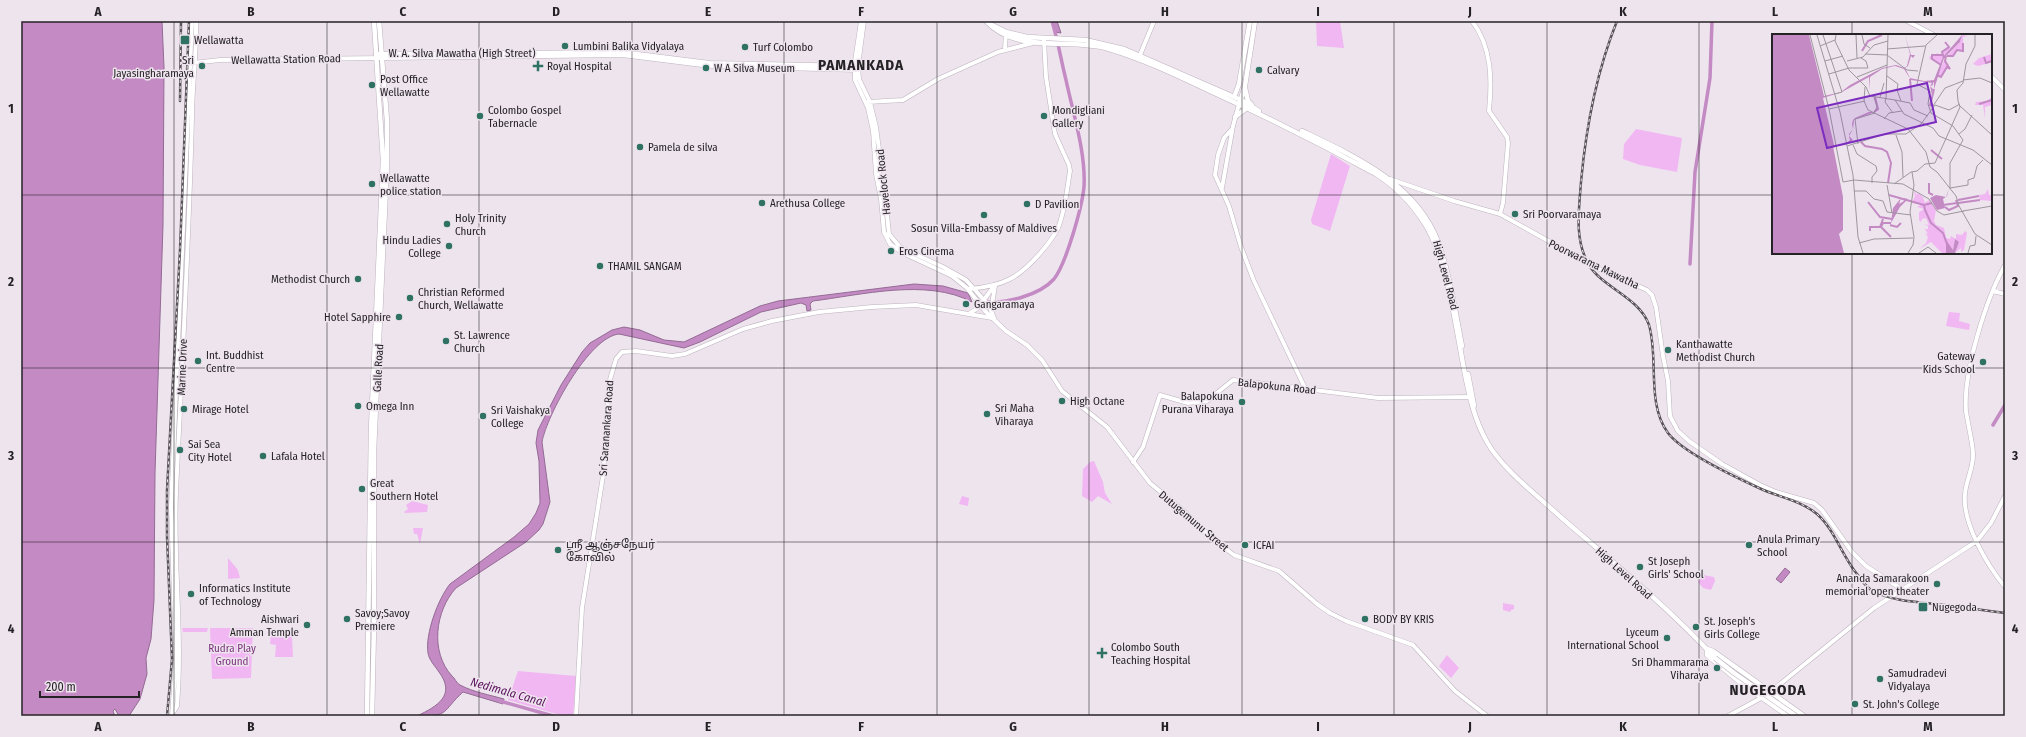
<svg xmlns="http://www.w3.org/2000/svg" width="2026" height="737" font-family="'Fira Sans Condensed','Noto Sans Tamil',sans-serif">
<rect width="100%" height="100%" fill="#eee4ee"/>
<!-- green -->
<path fill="#f1b7f2" d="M 1316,21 L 1340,21 L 1344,48 L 1317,46 Z
M 1636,129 L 1682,138 L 1677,172 L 1640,165 L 1623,159 L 1624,144 Z
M 1331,154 L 1350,166 L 1330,231 L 1312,224 L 1311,220 Z
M 1949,312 L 1960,313 L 1959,321 L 1970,324 L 1969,330 L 1946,326 Z
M 1094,461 L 1103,482 L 1105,493 L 1112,504 L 1098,496 L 1092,502 L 1082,496 L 1083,469 L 1090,462 Z
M 962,496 L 969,498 L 968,506 L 959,504 Z
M 412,501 L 428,505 L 427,512 L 405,513 L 404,512 L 408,509 L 406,505 Z
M 413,528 L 423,528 L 420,544 L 417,534 L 414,534 Z
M 228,558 L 238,570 L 240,578 L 228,579 Z
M 1703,575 L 1714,577 L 1715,581 L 1711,590 L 1703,588 L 1698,582 Z
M 1503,603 L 1514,605 L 1514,610 L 1512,609 L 1510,612 L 1503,610 Z
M 182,628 L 208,628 L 207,632 L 183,632 Z
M 210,628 L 253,628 L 251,678 L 212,679 Z
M 271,633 L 289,633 L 292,636 L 293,657 L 275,657 L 276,645 L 270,644 Z
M 1447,655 L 1459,668 L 1451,678 L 1439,666 Z
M 518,671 L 576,676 L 573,716 L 563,716 L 508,700 Z"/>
<!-- water -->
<path fill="#c38ac4" stroke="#946b94" d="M 21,21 L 162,21 L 164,67 L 163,225 L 155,473 L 154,600 L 151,639 L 146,658 L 147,674 L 140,699 L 129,716 L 119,716 L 115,709 L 113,711 L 115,716 L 21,716 Z
M 1051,21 L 1057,21 L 1061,33 L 1055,32 Z
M 914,284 L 943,286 L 968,293 L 972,302 C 927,278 861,295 813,301 L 810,304 L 811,310 L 807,311 L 806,305 L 801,303 L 761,312 L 700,342 L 684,348 L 619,334 C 589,337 547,415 542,442 L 550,502 L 543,524 L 539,530 L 526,542 L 456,588 C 435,611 430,652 452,676 C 455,678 456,683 460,685 C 473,692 490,695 504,699 L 503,704 L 463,692 C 441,712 451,716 417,716 C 438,706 456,695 439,672 C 435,666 429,660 428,653 C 425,634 438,599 450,584 L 514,537 L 529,524 L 536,513 L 540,503 L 539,461 L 536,443 L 538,430 L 561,385 L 582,352 L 590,343 L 612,330 L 624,327 L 640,330 L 664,340 L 684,342 L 760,306 L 778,301 Z
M 1785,568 L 1790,572 L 1781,583 L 1776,579 Z"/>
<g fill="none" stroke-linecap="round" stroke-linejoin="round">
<!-- canal -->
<path stroke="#c38ac4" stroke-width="3.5" d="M 1690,264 L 1695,172 L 1710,78 L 1712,21
M 984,301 C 1004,305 1040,295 1054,279 C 1066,264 1082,207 1084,187 C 1086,153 1073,113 1066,80 C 1061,60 1058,41 1052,21
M 1993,425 L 2005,405
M 500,701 L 553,716"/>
<!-- secondary casing -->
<g stroke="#bdb3bd" stroke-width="5">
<path id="secondary" d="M 1472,21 C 1492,47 1492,80 1489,111 L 1507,137 L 1508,143 L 1503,203 L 1500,214
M 1140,55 L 1154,21
M 1232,129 L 1224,138 L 1218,155 L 1215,175 L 1229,206 L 1241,247 L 1254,281 L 1305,388
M 1390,179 L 1454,201 L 1500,214 L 1595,267 L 1647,290 L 1652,295 L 1656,307 L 1663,356 L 1668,381 L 1670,416 L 1678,431 L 1689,441 L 1722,464 L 1760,485 L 1776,492 L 1814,503 L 1822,510 L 1852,552 L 1866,566 L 1903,590
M 1222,188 L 1233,126 L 1239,104
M 969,289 C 1004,286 1019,278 1042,251 C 1048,244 1054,236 1058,228 C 1065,211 1067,189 1070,171 L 1069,165 L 1055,134 L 1046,77 L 1044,40
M 991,310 L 995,286
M 970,313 L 978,308 L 994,286
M 1133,462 L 1143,447 L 1160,395 L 1188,403 L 1207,401 L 1233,380 L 1378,398 L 1472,397
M 576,716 L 582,608 L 603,476 L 609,383 L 616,359 L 622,352 L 636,351 L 672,356 L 685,354 L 743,329 L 772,321 L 819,312 L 872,307 L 916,305 L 992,318"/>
</g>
<!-- primary casing -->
<g stroke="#bdb3bd" stroke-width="5">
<path id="primary" d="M 861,21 L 855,61 L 855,80 L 868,108 L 873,131 L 876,174 L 881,199 L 884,232 L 890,244 L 903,253 L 952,276 L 967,288 L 986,312 L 1006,331 L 1027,345 L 1042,360 L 1062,391 L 1107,427 L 1150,483 L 1186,513 L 1214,540 L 1234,555 L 1279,571 L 1317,604 L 1330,613 L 1346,621 L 1413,645 L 1455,691 L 1487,716
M 864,21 L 858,66 L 859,79 L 870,102 L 876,127 L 879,149 L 879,174 L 885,195 L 889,234 L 900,247 L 943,267 L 966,280 L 984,300 L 991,310 L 994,318
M 1907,21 L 1934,35
M 1005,49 L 1006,32
M 376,54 L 622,52 L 710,63 L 858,66
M 193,63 L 220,60 L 622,55 L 710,66 L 858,70
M 1991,76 L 2005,90
M 868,102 L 903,100 L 938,79 L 998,52 L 1033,43
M 2005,265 C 1986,299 1963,372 1966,411 C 1968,425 1972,439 1973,453 C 1974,467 1966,480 1965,494 C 1962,523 1987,565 2005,587
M 1993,291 L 2005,294
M 1769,693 L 1874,608 L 1977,541 L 1991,523 L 2005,496
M 174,711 L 177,706 C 183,634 173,564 176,492 C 182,367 189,242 192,117 C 192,85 197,53 196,21
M 172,716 L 176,657 L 171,507 L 192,21
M 1728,716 L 1763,697"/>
</g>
<!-- trunk casing -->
<g stroke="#bdb3bd" stroke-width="5.5">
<path id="trunk" d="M 986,21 C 1018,55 1068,37 1109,49 C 1143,59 1176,75 1208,90 C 1265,116 1321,144 1376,174 C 1395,186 1413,205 1425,224 C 1447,259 1456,328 1464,369 C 1469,395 1474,419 1487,442 C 1502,469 1540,498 1563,519 C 1614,563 1670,609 1715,658
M 988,23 L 1006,32 L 1027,37 L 1085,40 L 1124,49 L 1241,100 L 1259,111
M 1245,88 L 1248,101 L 1252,105
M 1234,97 L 1239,84 L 1250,21
M 1240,102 L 1245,86 L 1255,21
M 1235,117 L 1247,108
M 1302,131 C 1354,156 1416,183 1438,242 C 1450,275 1455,311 1462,346
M 1468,374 L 1474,406
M 367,716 L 371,430 L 383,160 L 374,21
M 372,716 L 374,626 L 374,450 L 387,164 L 387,121 L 379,21
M 1788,716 L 1742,684 L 1707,655 L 1707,649 L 1713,651 L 1804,716"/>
</g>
<!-- secondary -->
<use href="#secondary" stroke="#fff" stroke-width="4"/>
<!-- primary -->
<use href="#primary" stroke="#fff" stroke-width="4"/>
<!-- trunk -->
<use href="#trunk" stroke="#fff" stroke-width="4.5"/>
<!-- rail casing -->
<g stroke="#575357" stroke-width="2.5">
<path id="rail" d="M 1617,21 C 1596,73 1586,127 1581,182 C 1579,210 1574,240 1589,265 C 1602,287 1640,298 1649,325 C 1659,359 1646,403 1668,433 C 1683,453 1735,477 1759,488 C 1778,497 1800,500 1817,514 C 1835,530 1842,556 1857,574 C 1861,580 1866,586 1871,590 C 1891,601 1915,602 1937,604 C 1960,607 1982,610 2005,613
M 180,101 L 181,21
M 167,716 L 172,659 L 167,536 L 167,490 L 180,250 L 189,21"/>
</g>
<!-- rail -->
<use href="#rail" stroke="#eee4ee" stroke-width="1" stroke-dasharray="3" stroke-linecap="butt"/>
<!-- trunk-bridge casing -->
<g stroke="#bdb3bd" stroke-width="5.5" stroke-linecap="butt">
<path id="trunk-bridge" d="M 1715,658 L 1734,673 L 1796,716"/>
</g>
<!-- trunk-bridge -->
<use href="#trunk-bridge" stroke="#fff" stroke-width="4.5"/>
</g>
<!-- grid -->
<path fill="none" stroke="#252225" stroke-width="1" stroke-opacity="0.55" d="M 174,21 L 174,716M 327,21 L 327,716M 479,21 L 479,716M 632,21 L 632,716M 784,21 L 784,716M 937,21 L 937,716M 1089,21 L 1089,716M 1242,21 L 1242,716M 1394,21 L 1394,716M 1547,21 L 1547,716M 1699,21 L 1699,716M 1852,21 L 1852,35M 21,195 L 1773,195M 1991,195 L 2005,195M 1852,253 L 1852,716M 21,368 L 2005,368M 21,542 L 2005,542"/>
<!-- markers -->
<g fill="#2f7263" stroke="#eee4ee" stroke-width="1.5">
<rect x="180" y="35" width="10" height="10" rx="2"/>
<circle cx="565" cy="46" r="4"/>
<circle cx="745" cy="47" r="4"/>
<circle cx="202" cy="66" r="4"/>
<path d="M536 60h4v4h4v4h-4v4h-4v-4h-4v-4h4z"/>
<circle cx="706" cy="68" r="4"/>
<circle cx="1259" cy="70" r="4"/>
<circle cx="372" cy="85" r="4"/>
<circle cx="480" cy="116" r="4"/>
<circle cx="1044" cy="116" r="4"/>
<circle cx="640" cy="147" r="4"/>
<circle cx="372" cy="184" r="4"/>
<circle cx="762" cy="203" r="4"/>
<circle cx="1027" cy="204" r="4"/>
<circle cx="1515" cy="214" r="4"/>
<circle cx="984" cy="215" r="4"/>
<circle cx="447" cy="224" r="4"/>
<circle cx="449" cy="246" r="4"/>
<circle cx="891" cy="251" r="4"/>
<circle cx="600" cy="266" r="4"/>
<circle cx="358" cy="279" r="4"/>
<circle cx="410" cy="298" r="4"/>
<circle cx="966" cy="304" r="4"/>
<circle cx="399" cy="317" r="4"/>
<circle cx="446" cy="341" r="4"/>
<circle cx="1668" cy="350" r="4"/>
<circle cx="198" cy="361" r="4"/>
<circle cx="1983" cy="362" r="4"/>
<circle cx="1062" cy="401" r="4"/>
<circle cx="1242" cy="402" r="4"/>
<circle cx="358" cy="406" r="4"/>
<circle cx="184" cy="409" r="4"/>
<circle cx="987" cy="414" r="4"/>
<circle cx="483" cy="416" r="4"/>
<circle cx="180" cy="450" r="4"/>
<circle cx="263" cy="456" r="4"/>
<circle cx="362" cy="489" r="4"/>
<circle cx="1245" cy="545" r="4"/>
<circle cx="1749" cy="545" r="4"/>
<circle cx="558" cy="550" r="4"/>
<circle cx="1640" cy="567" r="4"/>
<circle cx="1937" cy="584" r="4"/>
<circle cx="191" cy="594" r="4"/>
<rect x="1918" y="602" width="10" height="10" rx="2"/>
<circle cx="347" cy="619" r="4"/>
<circle cx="1365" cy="619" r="4"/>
<circle cx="307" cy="625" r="4"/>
<circle cx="1696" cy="627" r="4"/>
<circle cx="1667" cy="638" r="4"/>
<path d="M1100 647h4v4h4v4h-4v4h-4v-4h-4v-4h4z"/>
<circle cx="1717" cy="668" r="4"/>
<circle cx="1880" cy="679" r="4"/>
<circle cx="1855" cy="704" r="4"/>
</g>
<g text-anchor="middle" stroke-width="3" stroke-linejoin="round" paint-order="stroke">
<!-- poi labels -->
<g font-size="11" fill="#252225" stroke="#eee4ee" text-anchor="start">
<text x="194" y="44">Wellawatta</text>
<text x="573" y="50">Lumbini Balika Vidyalaya</text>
<text x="753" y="51">Turf Colombo</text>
<text x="194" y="64" text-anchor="end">Sri<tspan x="194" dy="13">Jayasingharamaya</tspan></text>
<text x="547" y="70">Royal Hospital</text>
<text x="714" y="72">W A Silva Museum</text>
<text x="1267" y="74">Calvary</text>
<text x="380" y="83">Post Office<tspan x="380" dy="13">Wellawatte</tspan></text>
<text x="488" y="114">Colombo Gospel<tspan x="488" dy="13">Tabernacle</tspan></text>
<text x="1052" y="114">Mondigliani<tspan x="1052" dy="13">Gallery</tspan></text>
<text x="648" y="151">Pamela de silva</text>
<text x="380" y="182">Wellawatte<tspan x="380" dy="13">police station</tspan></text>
<text x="770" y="207">Arethusa College</text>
<text x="1035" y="208">D Pavilion</text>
<text x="1523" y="218">Sri Poorvaramaya</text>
<text x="455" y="222">Holy Trinity<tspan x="455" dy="13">Church</tspan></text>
<text x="984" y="232" text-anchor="middle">Sosun Villa-Embassy of Maldives</text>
<text x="441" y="244" text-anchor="end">Hindu Ladies<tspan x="441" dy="13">College</tspan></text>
<text x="899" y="255">Eros Cinema</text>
<text x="608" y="270">THAMIL SANGAM</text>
<text x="350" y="283" text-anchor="end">Methodist Church</text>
<text x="418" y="296">Christian Reformed<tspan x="418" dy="13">Church, Wellawatte</tspan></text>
<text x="974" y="308">Gangaramaya</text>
<text x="391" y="321" text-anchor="end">Hotel Sapphire</text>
<text x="454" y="339">St. Lawrence<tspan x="454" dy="13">Church</tspan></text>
<text x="1676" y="348">Kanthawatte<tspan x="1676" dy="13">Methodist Church</tspan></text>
<text x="206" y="359">Int. Buddhist<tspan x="206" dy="13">Centre</tspan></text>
<text x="1975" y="360" text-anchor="end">Gateway<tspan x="1975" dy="13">Kids School</tspan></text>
<text x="1234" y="400" text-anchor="end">Balapokuna<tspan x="1234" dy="13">Purana Viharaya</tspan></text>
<text x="1070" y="405">High Octane</text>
<text x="366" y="410">Omega Inn</text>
<text x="995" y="412">Sri Maha<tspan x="995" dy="13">Viharaya</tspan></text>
<text x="192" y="413">Mirage Hotel</text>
<text x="491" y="414">Sri Vaishakya<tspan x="491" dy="13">College</tspan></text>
<text x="188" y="448">Sai Sea<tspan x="188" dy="13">City Hotel</tspan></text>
<text x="271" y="460">Lafala Hotel</text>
<text x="370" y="487">Great<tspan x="370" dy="13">Southern Hotel</tspan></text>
<text x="1757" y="543">Anula Primary<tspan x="1757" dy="13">School</tspan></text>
<text x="566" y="548">ஸ்ரீ ஆஞ்சநேயர்<tspan x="566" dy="13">கோவில்</tspan></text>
<text x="1253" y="549">ICFAI</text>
<text x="1648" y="565">St Joseph<tspan x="1648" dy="13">Girls' School</tspan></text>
<text x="1929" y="582" text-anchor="end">Ananda Samarakoon<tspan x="1929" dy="13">memorial open theater</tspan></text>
<text x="199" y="592">Informatics Institute<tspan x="199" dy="13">of Technology</tspan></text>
<text x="1932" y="611">Nugegoda</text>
<text x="355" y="617">Savoy;Savoy<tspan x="355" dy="13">Premiere</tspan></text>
<text x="299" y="623" text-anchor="end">Aishwari<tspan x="299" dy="13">Amman Temple</tspan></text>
<text x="1373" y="623">BODY BY KRIS</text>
<text x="1704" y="625">St. Joseph's<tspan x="1704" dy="13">Girls College</tspan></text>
<text x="1659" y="636" text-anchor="end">Lyceum<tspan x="1659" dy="13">International School</tspan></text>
<text x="1111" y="651">Colombo South<tspan x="1111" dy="13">Teaching Hospital</tspan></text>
<text x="1709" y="666" text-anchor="end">Sri Dhammarama<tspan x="1709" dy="13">Viharaya</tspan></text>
<text x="1888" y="677">Samudradevi<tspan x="1888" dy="13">Vidyalaya</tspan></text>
<text x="1863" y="708">St. John's College</text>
</g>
<!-- street labels -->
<g font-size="11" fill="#252225" stroke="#eee4ee">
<text x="462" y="57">W. A. Silva Mawatha (High Street)</text>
<text transform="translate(286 59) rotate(-1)" y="4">Wellawatta Station Road</text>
<text transform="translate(883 182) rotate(-96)" y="4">Havelock Road</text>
<text transform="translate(1594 264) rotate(26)" y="4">Poorwarama Mawatha</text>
<text transform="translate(1446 275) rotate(75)" y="4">High Level Road</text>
<text transform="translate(182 367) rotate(-88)" y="4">Marine Drive</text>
<text transform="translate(378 368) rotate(-87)" y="4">Galle Road</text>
<text transform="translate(1277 386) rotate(6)" y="4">Balapokuna Road</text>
<text transform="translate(606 428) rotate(-86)" y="4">Sri Saranankara Road</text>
<text transform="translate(1194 521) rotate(40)" y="4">Dutugemunu Street</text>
<text transform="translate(1624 573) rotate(42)" y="4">High Level Road</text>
</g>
<!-- park labels -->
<g font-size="11" fill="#7b367d" stroke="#eee4ee">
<text x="232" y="652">Rudra Play<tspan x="232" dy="13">Ground</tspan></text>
</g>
<!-- water labels -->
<g font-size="12" font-style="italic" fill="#59135c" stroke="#eee4ee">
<text transform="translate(508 692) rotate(16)" y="4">Nedimala Canal</text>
</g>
<!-- district labels -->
<g font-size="15" font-weight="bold" letter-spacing="1" fill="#252225" stroke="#eee4ee">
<text x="861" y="70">PAMANKADA</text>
<text x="1768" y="695">NUGEGODA</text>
</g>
</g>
<!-- overview -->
<g transform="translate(1772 34)">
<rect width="220" height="220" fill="#eee4ee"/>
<path d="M 190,1 L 196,2 L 191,3 L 191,16 L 185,16 L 181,22 L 175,22 L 188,8 ZM 176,13 L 179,15 L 171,23 L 169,31 L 163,26 L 157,25 L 158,22 L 163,22 L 165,19 L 169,22 ZM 220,20 L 220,28 L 206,32 L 201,30 L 207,24 ZM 174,22 L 173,27 L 178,35 L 175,33 L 169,43 L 166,41 ZM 220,63 L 220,71 L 213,73 L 213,84 L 211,71 L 203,71 L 204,68 L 215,67 ZM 216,155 L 217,161 L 220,161 L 220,167 L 208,166 L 207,161 L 213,160 ZM 142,157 L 144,159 L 144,161 L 146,159 L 151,163 L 153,169 L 157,166 L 164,176 L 162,187 L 164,191 L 172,194 L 174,204 L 178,205 L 179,202 L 184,205 L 184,200 L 190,201 L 193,197 L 195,199 L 192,216 L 189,218 L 189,214 L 183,219 L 187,208 L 183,206 L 181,216 L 174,207 L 174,219 L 170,219 L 159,208 L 147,215 L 154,209 L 156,203 L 153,199 L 156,200 L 153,195 L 156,195 L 156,192 L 152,190 L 157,191 L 154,184 L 150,185 L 149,188 L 147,186 L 147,178 L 152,175 L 145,173 L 150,170 L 140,169 L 143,162 Z" fill="#f1b7f2"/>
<path d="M 0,1 L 37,1 L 52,62 L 69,58 L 78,51 L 110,34 L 124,31 L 132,34 L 135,32 L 138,20 L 133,1 L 139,21 L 143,21 L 141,24 L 139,22 L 136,32 L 133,34 L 138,44 L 152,47 L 162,46 L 171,23 L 190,1 L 188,8 L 172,24 L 162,55 L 162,49 L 161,48 L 161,51 L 158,52 L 161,55 L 160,61 L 158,52 L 160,49 L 139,46 L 132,35 L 123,32 L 110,35 L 98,43 L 97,56 L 103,62 L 97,56 L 97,43 L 70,58 L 51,64 L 62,111 L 71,112 L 77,107 L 78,106 L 77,103 L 77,100 L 81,95 L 80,90 L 81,86 L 83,84 L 97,78 L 102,78 L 82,86 L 81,95 L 77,102 L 81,106 L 71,112 L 61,112 L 71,163 L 71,196 L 67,200 L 72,219 L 0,219 ZM 177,155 L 175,162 L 171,165 L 173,174 L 165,176 L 158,164 L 164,161 L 174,163 ZM 129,164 L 127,170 L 132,167 L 131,164 L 136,165 L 128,173 L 119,189 L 121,174 ZM 183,205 L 187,208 L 183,219 L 174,219 L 174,206 L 181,216 Z" fill="#c38ac4"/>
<path fill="none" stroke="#c38ac4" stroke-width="2" d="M 90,17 L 96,7 L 110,1M 175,22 L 181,22 L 185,16 L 191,17 L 191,9M 212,23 L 214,29 L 220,27M 172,24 L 170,18 L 177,13 L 173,8M 169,31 L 160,25 L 160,21 L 170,21M 165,41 L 169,43 L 175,33 L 178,35 L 173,27 L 174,22M 138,45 L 140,67M 207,70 L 220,66M 158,72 L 162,55M 102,78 L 106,75 L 103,63M 89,108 L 93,112 L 110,115 L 115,118 L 119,129 L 116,149M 159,116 L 170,125M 157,149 L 157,159 L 161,161M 117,161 L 152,171M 186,166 L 207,162M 96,168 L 108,183 L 120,185M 160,169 L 152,171 L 153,176 L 159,189 L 171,199 L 175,210M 186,169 L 208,166M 171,171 L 185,169M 173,173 L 177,176 L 186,172 L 184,166M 118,191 L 125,193 L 129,189M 98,197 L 98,193 L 108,193 L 111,185M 119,203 L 109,193 L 111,189 L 119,189"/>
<path fill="none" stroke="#9e969e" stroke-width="1" d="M 38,1 L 57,75 L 71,148 L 82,146 L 131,150 L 157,165 L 165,177 L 172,181 L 192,177M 45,1 L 68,78 L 81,141 L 86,203 L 91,219M 51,1 L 70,58 L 63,60M 64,1 L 63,7 L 77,36 L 94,53 L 98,62 L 123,66 L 132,80 L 161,94 L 167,102 L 201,116 L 220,131M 84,1 L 85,24M 90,1 L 92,10 L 98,14M 165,1 L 154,11 L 145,50 L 158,57 L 156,70 L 159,79 L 181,92 L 191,106 L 178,129 L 178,155M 48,12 L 63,6M 115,15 L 153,12M 93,20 L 116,21M 115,21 L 135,36 L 146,37M 89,24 L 94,27 L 96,34M 53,27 L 71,22M 75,27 L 91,23 L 102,11 L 116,7M 57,40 L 77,34 L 96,34M 115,42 L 126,50 L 125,56 L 129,67M 85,43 L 115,31M 191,46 L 208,44 L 220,49M 93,53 L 92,67 L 96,76 L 136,95 L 154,118 L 158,133 L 165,138 L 184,162 L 187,172 L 203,200 L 220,211M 108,63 L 112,49M 114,64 L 113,68 L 121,79M 114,64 L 116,1M 123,66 L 138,69 L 142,76 L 156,82M 186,67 L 185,56 L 191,49 L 194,30 L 203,12 L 203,1M 161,72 L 173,54 L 191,47M 188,72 L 220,101M 57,75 L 93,67M 102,79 L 105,73 L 102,63M 112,85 L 117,79 L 130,77M 187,100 L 193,95 L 200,81M 124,101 L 130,118 L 131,143M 86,110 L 83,85 L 103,79M 81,111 L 85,120 L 104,132 L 105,137 L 100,143 L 100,149M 75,112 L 113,100 L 134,100 L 149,90 L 163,71 L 177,76 L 188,70M 139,138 L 145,137 L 153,130 L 163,129 L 188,73 L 186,67M 122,150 L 139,138M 115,151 L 120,179M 178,154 L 196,151 L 196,146 L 202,144 L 205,132 L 211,126M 82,157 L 94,157 L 102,165 L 111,167 L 115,178 L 139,181M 191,177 L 220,172M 87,209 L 102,205 L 141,204M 136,219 L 141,211 L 142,203 L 138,178 L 142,151 L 140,138M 147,219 L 156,213 L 164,219M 196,219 L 198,212 L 203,211 L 204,202"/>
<path fill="#7b2cbf" fill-opacity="0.15" stroke="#7b2cbf" stroke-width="2" d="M 155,49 L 164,88 L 55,114 L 45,74 Z"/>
<rect width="220" height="220" fill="none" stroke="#252225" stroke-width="2"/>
</g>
<!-- border -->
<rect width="2026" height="737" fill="none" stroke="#eee4ee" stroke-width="44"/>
<!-- scale -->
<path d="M40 691v6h99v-6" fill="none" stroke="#252225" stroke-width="2"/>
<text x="46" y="691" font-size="12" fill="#252225" stroke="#eee4ee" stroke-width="3" paint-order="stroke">200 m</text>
<rect x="22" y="22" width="1982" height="693" fill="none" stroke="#252225" stroke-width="1.5"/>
<g font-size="13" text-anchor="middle" font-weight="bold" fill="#252225">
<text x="98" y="16">A</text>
<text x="251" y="16">B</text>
<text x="403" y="16">C</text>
<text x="556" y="16">D</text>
<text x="708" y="16">E</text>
<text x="861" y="16">F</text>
<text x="1013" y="16">G</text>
<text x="1165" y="16">H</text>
<text x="1318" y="16">I</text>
<text x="1470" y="16">J</text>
<text x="1623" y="16">K</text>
<text x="1775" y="16">L</text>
<text x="1928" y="16">M</text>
<text x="11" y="113">1</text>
<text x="2015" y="113">1</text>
<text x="11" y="286">2</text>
<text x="2015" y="286">2</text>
<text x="11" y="460">3</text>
<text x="2015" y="460">3</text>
<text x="11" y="633">4</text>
<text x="2015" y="633">4</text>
<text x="98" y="731">A</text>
<text x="251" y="731">B</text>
<text x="403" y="731">C</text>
<text x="556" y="731">D</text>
<text x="708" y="731">E</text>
<text x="861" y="731">F</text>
<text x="1013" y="731">G</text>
<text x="1165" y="731">H</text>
<text x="1318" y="731">I</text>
<text x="1470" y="731">J</text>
<text x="1623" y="731">K</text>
<text x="1775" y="731">L</text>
<text x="1928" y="731">M</text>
</g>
</svg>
